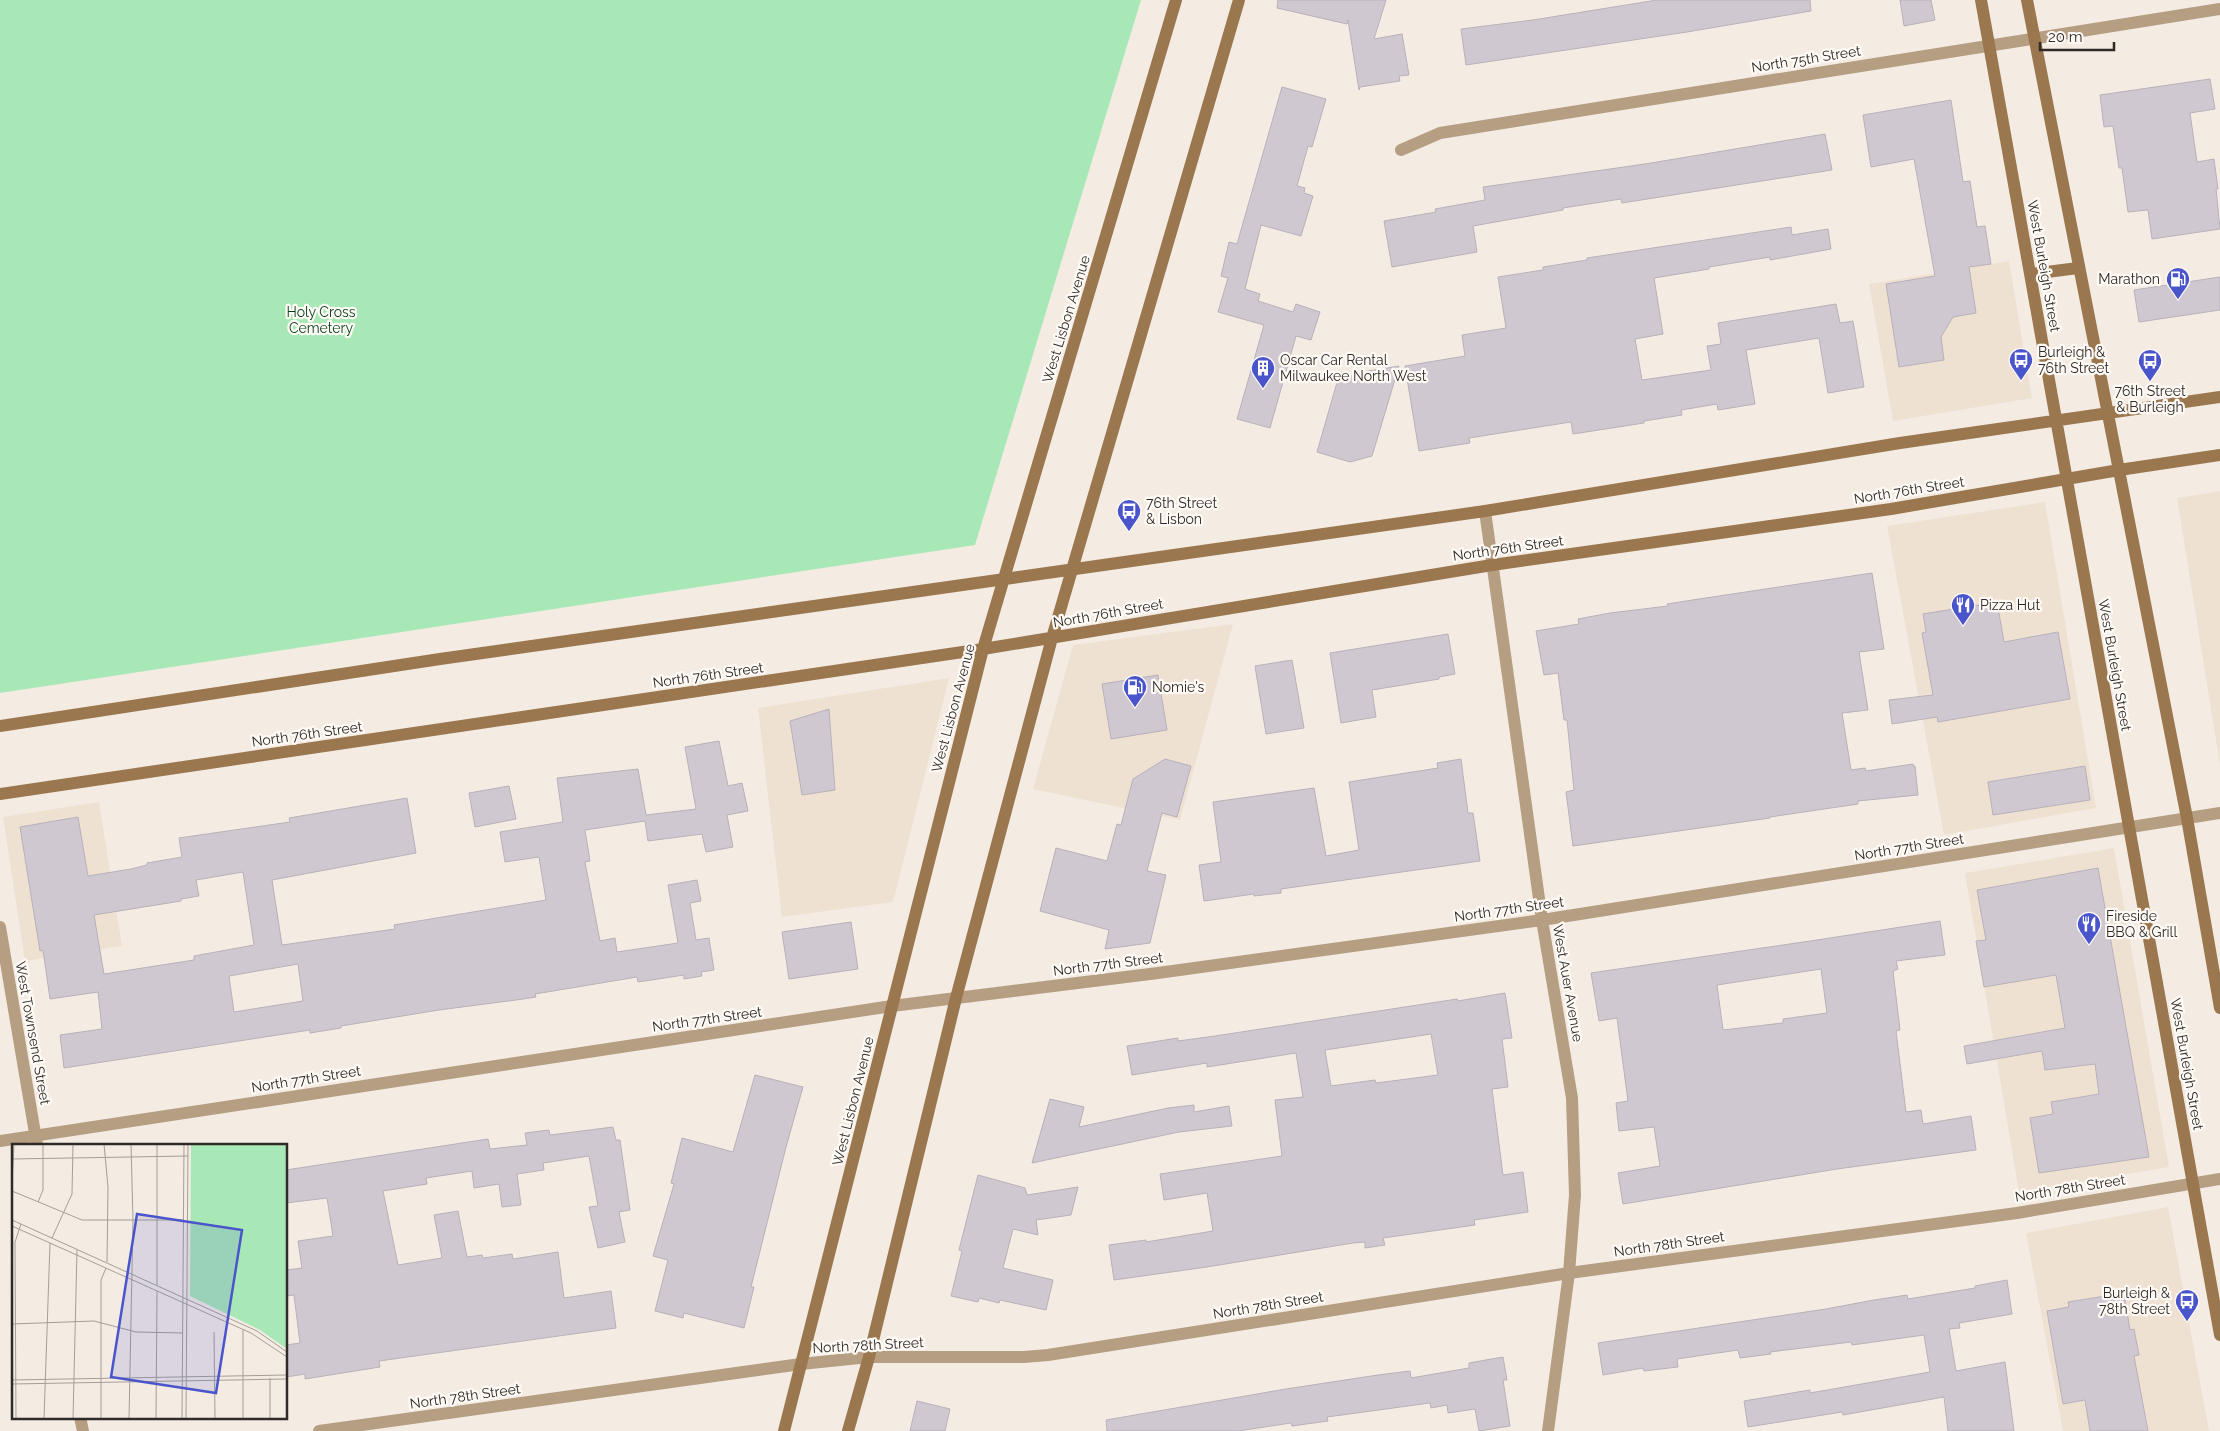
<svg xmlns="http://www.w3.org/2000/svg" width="2220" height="1431" font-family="Raleway,sans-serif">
<rect width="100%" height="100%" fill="#f4ece3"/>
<!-- built -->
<path fill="#eee1d2" d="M 2009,261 L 2032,398 L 1893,421 L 1869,284 Z
M 2220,491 L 2220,765 L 2177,498 Z
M 2045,502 L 2096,808 L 1944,835 L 1887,526 Z
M 1233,624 L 1180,820 L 1033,789 L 1073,645 Z
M 949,678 L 893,902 L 782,917 L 758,708 Z
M 99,802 L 122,946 L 25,961 L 3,817 Z
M 2114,848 L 2169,1167 L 2019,1192 L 1965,873 Z
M 2168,1207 L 2209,1431 L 2063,1431 L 2026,1233 Z"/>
<!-- green -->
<path fill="#a8e8b7" d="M 0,0 L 1141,0 L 975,545 L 0,693 Z"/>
<!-- building -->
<path fill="#d0c8d1" stroke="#b8b1ba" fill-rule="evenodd" d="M 1278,0 L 1386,0 L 1374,39 L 1402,34 L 1409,75 L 1399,76 L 1400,81 L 1360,87 L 1359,90 L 1348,20 L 1347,24 L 1277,8 Z
M 1657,0 L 1810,0 L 1811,11 L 1687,32 L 1466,65 L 1461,29 L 1533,20 Z
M 1900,0 L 1931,0 L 1935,20 L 1904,26 Z
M 2210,79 L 2215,109 L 2190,113 L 2197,162 L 2214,159 L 2218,189 L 2216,189 L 2220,229 L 2152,239 L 2148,210 L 2128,212 L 2122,168 L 2119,168 L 2113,126 L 2104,127 L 2100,95 Z
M 1282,87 L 1326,99 L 1312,147 L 1308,146 L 1297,186 L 1305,188 L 1304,193 L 1313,196 L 1301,236 L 1261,225 L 1245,289 L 1260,294 L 1258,301 L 1293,312 L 1296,304 L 1320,312 L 1311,340 L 1296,336 L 1270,428 L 1237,419 L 1264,325 L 1218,312 L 1228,278 L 1221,276 L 1229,242 L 1237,244 Z
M 1951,100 L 1963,182 L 1970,181 L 1977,227 L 1985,226 L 1991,264 L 1969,267 L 1976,313 L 1953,317 L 1941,337 L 1944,360 L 1899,367 L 1886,284 L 1935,276 L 1914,159 L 1871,167 L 1863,115 Z
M 1825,134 L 1832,170 L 1622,203 L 1621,199 L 1563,208 L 1563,210 L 1473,226 L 1477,252 L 1392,267 L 1384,221 L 1436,212 L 1435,209 L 1485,200 L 1483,187 L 1645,164 Z
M 1791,227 L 1792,235 L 1828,229 L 1831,249 L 1770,260 L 1770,257 L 1709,267 L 1709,269 L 1654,278 L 1663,334 L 1635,339 L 1642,380 L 1711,370 L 1707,346 L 1721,344 L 1718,323 L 1836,304 L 1840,323 L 1853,321 L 1864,387 L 1828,393 L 1819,338 L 1746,350 L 1755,404 L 1718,410 L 1717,404 L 1681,410 L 1682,415 L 1644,421 L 1644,423 L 1573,434 L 1571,422 L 1469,438 L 1470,443 L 1419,451 L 1405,366 L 1465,356 L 1462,335 L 1506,328 L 1498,277 L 1543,270 L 1543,267 L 1587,260 L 1587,258 Z
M 2220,277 L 2220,310 L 2139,322 L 2134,290 Z
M 1399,366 L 1372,456 L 1350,462 L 1317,452 L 1340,372 L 1355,377 L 1356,373 Z
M 1872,573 L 1884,649 L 1859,652 L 1868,710 L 1842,713 L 1851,770 L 1865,768 L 1866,771 L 1913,764 L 1913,766 L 1915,766 L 1918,795 L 1858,801 L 1858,804 L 1770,817 L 1770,818 L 1573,846 L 1566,792 L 1574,790 L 1567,720 L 1564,720 L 1558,673 L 1544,675 L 1536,631 L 1579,624 L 1578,619 L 1610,613 L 1668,606 L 1667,604 L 1699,599 Z
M 1997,602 L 2004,642 L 2058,632 L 2070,699 L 1938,722 L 1937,717 L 1892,724 L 1889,700 L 1933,695 L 1922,633 L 1926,632 L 1923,614 Z
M 1448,634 L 1455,674 L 1439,677 L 1439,679 L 1372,690 L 1376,717 L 1341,723 L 1330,653 Z
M 1292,660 L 1304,728 L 1266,734 L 1255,666 Z
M 1158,675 L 1167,730 L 1111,739 L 1102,684 Z
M 829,709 L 835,790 L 802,795 L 790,721 Z
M 719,741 L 728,786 L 742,783 L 748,811 L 727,815 L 733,847 L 706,852 L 702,834 L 648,841 L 645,821 L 585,830 L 590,861 L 585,862 L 600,941 L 615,938 L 617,952 L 678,943 L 668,885 L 697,880 L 701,901 L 690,903 L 696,940 L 709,938 L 714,970 L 701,972 L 702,976 L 684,979 L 684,975 L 638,982 L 637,977 L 535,994 L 536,997 L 516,1000 L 439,1010 L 341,1026 L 341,1028 L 310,1033 L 310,1030 L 64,1068 L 60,1035 L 102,1029 L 98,992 L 50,999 L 43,950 L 40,951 L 20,827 L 78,817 L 88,876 L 131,869 L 147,865 L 147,863 L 182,857 L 179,838 L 290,822 L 289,818 L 407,798 L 416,853 L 272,880 L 282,945 L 395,929 L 394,925 L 546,900 L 539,857 L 505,862 L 500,832 L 563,822 L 557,778 L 638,769 L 646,815 L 696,809 L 685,747 ZM 243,872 L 254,945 L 194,956 L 194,960 L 104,974 L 94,915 L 181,901 L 181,899 L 199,896 L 196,880 ZM 298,964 L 303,1001 L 234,1012 L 229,976 Z
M 1165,759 L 1191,766 L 1177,817 L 1162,813 L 1147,871 L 1166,875 L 1150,943 L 1105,949 L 1109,930 L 1040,911 L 1056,848 L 1107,861 L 1117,824 L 1121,825 L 1133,779 Z
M 1461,759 L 1468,813 L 1473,813 L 1480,861 L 1281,889 L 1281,893 L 1254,896 L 1254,894 L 1204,901 L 1199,865 L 1221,862 L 1213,802 L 1314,788 L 1326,856 L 1359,850 L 1349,782 L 1438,768 L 1437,763 Z
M 2085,766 L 2090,800 L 1993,815 L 1988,782 Z
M 509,786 L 516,819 L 475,827 L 469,793 Z
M 2098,868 L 2149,1157 L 2039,1173 L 2030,1118 L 2053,1114 L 2051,1102 L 2099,1094 L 2095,1064 L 2045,1070 L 2042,1051 L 1967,1064 L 1964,1046 L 2065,1028 L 2056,975 L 1984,987 L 1976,941 L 1986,940 L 1977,890 Z
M 1940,921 L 1945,955 L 1896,961 L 1898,969 L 1893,971 L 1900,1030 L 1896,1031 L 1906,1112 L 1921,1110 L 1923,1124 L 1971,1116 L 1976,1150 L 1837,1169 L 1623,1204 L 1618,1173 L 1660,1166 L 1654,1127 L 1619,1131 L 1616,1103 L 1628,1101 L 1617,1018 L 1599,1021 L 1591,973 L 1817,940 ZM 1821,969 L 1827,1013 L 1783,1019 L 1783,1023 L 1723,1030 L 1717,985 Z
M 851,922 L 858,969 L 789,979 L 782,932 Z
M 1505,993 L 1512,1038 L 1502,1039 L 1508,1087 L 1492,1089 L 1503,1175 L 1523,1172 L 1528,1212 L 1474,1220 L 1475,1225 L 1383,1238 L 1385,1245 L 1365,1248 L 1365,1242 L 1353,1243 L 1207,1267 L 1114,1280 L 1109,1245 L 1146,1240 L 1146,1242 L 1213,1231 L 1207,1193 L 1164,1200 L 1160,1174 L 1282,1156 L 1275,1100 L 1303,1097 L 1296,1053 L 1207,1067 L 1207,1063 L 1132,1075 L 1127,1046 L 1178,1038 L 1178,1041 L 1215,1036 L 1457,999 L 1458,1001 ZM 1431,1034 L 1438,1075 L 1376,1083 L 1375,1080 L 1331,1086 L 1325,1050 Z
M 755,1075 L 803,1087 L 786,1147 L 751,1287 L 754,1287 L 744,1328 L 684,1313 L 683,1318 L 655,1311 L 668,1260 L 653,1256 L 674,1184 L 671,1183 L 682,1138 L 733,1152 Z
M 1050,1099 L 1084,1107 L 1079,1127 L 1168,1108 L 1194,1105 L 1194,1112 L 1229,1106 L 1232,1126 L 1179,1132 L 1032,1163 Z
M 613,1127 L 616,1140 L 620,1140 L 630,1210 L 619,1212 L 625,1242 L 598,1248 L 589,1207 L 598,1206 L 589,1156 L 543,1163 L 544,1170 L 517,1174 L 521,1205 L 502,1207 L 499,1184 L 474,1188 L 472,1171 L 426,1178 L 427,1184 L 383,1191 L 398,1265 L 442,1258 L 434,1215 L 458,1211 L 467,1257 L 482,1255 L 483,1258 L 512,1254 L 513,1259 L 558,1252 L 564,1298 L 611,1291 L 616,1328 L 379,1361 L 380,1367 L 305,1379 L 305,1374 L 286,1377 L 286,1345 L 300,1343 L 294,1295 L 286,1296 L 286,1270 L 302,1268 L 298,1241 L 333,1236 L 327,1198 L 286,1203 L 286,1170 L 488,1139 L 490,1149 L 527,1145 L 525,1133 L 549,1130 L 550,1135 Z
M 978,1175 L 1025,1188 L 1027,1195 L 1078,1187 L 1071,1215 L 1036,1220 L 1038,1235 L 1013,1229 L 1003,1268 L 1053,1280 L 1046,1310 L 1000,1300 L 999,1303 L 979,1298 L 978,1302 L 951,1296 L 962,1251 L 959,1250 Z
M 2007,1280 L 2012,1314 L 1959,1323 L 1960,1328 L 1949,1329 L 1956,1371 L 2005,1362 L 2014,1431 L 1948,1431 L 1944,1397 L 1843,1415 L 1842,1412 L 1748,1427 L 1744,1401 L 1810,1390 L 1810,1393 L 1930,1372 L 1924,1335 L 1852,1345 L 1851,1342 L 1770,1352 L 1771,1354 L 1740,1358 L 1738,1350 L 1677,1359 L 1678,1367 L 1644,1371 L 1643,1368 L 1603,1375 L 1598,1343 L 1826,1309 L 1874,1300 L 1907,1295 L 1908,1299 L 1975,1288 L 1975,1286 Z
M 2124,1293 L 2130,1330 L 2134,1329 L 2139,1355 L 2134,1356 L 2148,1431 L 2090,1431 L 2085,1400 L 2063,1404 L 2047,1311 L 2069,1307 L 2068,1302 Z
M 1503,1357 L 1507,1380 L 1503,1380 L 1510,1426 L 1479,1431 L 1475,1409 L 1448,1413 L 1447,1405 L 1431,1408 L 1430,1403 L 1327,1417 L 1328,1421 L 1292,1426 L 1291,1423 L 1238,1431 L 1107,1431 L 1106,1420 L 1286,1389 L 1378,1375 L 1410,1371 L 1411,1378 L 1469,1368 L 1469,1363 Z
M 917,1401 L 950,1409 L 945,1431 L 910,1431 Z"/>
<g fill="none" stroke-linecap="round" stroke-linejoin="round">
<!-- minor -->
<path stroke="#b69e83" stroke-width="12" d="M 1401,150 L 1440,133 L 2220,9
M 1485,511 L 1542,920 L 1572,1098 L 1575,1195 L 1569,1273 L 1548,1431
M 0,927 L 37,1145
M 0,1141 L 892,1006 L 1158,973 L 1542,920 L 2220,813
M 80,1417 L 83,1431
M 319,1431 L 801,1364 L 869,1357 L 1024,1357 L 1048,1355 L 1569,1273 L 2017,1213 L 2220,1179"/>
<!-- secondary -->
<path stroke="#9a774e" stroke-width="12" d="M 1981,0 L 2220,1335
M 2027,0 L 2187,818 L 2220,1008
M 2031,274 L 2078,268
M 0,726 L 440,659 L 1485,511 L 1900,443 L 2220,397
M 0,794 L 983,649 L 1492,565 L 1891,509 L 2119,470 L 2220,455
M 784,1431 L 983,649 L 1176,0
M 848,1431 L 869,1357 L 956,998 L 1052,638 L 1239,0"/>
</g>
<!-- icons -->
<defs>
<g id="fuel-pin" transform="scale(1.25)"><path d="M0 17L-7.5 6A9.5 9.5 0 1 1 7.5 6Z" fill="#4a55cb" stroke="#fffaf5"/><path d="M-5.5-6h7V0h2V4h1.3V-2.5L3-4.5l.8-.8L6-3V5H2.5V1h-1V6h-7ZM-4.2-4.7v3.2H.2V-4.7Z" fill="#fff"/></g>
<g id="bus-pin" transform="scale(1.25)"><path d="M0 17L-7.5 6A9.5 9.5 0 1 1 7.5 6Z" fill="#4a55cb" stroke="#fffaf5"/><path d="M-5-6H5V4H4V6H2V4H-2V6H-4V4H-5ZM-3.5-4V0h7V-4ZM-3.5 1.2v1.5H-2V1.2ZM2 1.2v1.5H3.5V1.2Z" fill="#fff"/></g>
<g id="building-pin" transform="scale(1.25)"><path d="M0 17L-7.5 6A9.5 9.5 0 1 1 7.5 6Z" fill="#4a55cb" stroke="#fffaf5"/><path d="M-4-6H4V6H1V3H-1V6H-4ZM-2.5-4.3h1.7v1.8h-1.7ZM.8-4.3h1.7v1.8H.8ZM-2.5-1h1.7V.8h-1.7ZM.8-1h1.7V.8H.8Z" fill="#fff"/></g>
<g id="restaurant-pin" transform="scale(1.25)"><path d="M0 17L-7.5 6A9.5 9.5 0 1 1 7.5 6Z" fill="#4a55cb" stroke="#fffaf5"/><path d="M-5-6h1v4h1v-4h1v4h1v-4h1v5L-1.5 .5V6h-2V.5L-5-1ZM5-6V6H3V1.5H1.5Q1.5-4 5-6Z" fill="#fff"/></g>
</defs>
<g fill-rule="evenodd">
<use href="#fuel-pin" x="2178" y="279"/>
<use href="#bus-pin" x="2021" y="360"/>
<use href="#bus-pin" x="2150" y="361"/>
<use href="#building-pin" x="1263" y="368"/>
<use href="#bus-pin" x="1129" y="511"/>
<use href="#restaurant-pin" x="1963" y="605"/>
<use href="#fuel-pin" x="1135" y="687"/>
<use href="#restaurant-pin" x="2089" y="924"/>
<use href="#bus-pin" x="2187" y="1301"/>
</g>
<g text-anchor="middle" stroke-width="4.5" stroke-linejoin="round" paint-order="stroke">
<!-- street labels -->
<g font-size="14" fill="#2d2a27" stroke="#fffaf5">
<text transform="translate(1806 59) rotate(-9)" y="5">North 75th Street</text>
<text transform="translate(2044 266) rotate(80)" y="5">West Burleigh Street</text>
<text transform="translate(1066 319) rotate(-73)" y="5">West Lisbon Avenue</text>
<text transform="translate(1909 490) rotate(-9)" y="5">North 76th Street</text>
<text transform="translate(1508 548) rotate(-8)" y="5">North 76th Street</text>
<text transform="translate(1108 613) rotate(-10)" y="5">North 76th Street</text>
<text transform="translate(2115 665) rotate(80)" y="5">West Burleigh Street</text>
<text transform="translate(708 675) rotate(-8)" y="5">North 76th Street</text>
<text transform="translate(953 708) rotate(-75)" y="5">West Lisbon Avenue</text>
<text transform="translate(307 734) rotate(-8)" y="5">North 76th Street</text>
<text transform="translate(1909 847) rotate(-9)" y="5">North 77th Street</text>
<text transform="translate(1509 909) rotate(-8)" y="5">North 77th Street</text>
<text transform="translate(1108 964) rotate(-7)" y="5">North 77th Street</text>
<text transform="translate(1568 983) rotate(80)" y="5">West Auer Avenue</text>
<text transform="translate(707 1019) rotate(-8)" y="5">North 77th Street</text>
<text transform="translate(33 1033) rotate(80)" y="5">West Townsend Street</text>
<text transform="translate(2187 1064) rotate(80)" y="5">West Burleigh Street</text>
<text transform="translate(306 1079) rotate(-9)" y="5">North 77th Street</text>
<text transform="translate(853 1101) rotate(-76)" y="5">West Lisbon Avenue</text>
<text transform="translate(2070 1188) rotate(-9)" y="5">North 78th Street</text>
<text transform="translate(1669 1244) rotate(-8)" y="5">North 78th Street</text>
<text transform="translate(1268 1305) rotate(-9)" y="5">North 78th Street</text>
<text transform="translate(868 1345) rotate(-3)" y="5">North 78th Street</text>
<text transform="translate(465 1396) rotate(-8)" y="5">North 78th Street</text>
</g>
<!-- poi labels -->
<g font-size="14" fill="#2d2a27" stroke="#fffaf5" text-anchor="start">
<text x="2160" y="284" text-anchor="end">Marathon</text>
<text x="2038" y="357">Burleigh &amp;<tspan x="2038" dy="16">76th Street</tspan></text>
<text x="1280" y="365">Oscar Car Rental<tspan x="1280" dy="16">Milwaukee North West</tspan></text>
<text x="2150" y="396" text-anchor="middle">76th Street<tspan x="2150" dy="16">&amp; Burleigh</tspan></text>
<text x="1146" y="508">76th Street<tspan x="1146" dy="16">&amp; Lisbon</tspan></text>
<text x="1980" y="610">Pizza Hut</text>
<text x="1152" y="692">Nomie's</text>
<text x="2106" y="921">Fireside<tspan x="2106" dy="16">BBQ &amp; Grill</tspan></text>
<text x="2170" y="1298" text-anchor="end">Burleigh &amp;<tspan x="2170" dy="16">78th Street</tspan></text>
</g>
<!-- park labels -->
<g font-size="14" fill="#053e1b" stroke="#fffaf5">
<text x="321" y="317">Holy Cross<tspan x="321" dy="16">Cemetery</tspan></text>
</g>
</g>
<!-- overview -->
<g transform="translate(12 1144)">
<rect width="275" height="275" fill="#f4ece3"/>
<path d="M 179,0 L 275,0 L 275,205 L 248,186 L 178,152 Z" fill="#a8e8b7"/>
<path fill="none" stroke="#a49e98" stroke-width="1" d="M 92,0 L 96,43 L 95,118M 145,0 L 145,141M 0,15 L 176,12M 0,40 L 2,0M 0,47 L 70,76 L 172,76M 26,58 L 31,46 L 31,0M 0,76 L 245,187 L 275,208M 0,82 L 239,189 L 275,213M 40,94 L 60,50 L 61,0M 0,180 L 82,177 L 124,188 L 171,189M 202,188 L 203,275M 258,234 L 258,275M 0,236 L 275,231M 0,240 L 275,235M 4,275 L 3,98 L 9,80M 32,275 L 38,99M 61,275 L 65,106M 89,275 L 89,136 L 94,124M 117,275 L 121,76 L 119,0M 144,275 L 145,147M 170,275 L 172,0M 174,275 L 176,0M 231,275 L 231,186"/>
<path fill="#4a55cb" fill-opacity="0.15" stroke="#4a55cb" stroke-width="2.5" d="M 125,70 L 230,86 L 204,249 L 99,233 Z"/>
<rect width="275" height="275" fill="none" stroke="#2d2a27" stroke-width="2.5"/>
</g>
<!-- scale -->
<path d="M2040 42v8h74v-8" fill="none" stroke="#2d2a27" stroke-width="2.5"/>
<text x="2048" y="42" font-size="15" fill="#2d2a27" stroke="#fffaf5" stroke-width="4" paint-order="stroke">20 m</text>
</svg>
